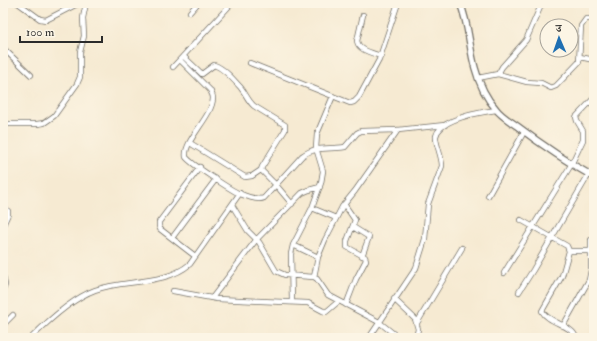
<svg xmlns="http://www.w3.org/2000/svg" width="597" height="341" font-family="'IM FELL Double Pica','Noto Serif Devanagari',serif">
<rect width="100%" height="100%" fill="#fcf5e5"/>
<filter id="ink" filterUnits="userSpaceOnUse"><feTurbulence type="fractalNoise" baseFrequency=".025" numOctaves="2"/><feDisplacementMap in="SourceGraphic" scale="8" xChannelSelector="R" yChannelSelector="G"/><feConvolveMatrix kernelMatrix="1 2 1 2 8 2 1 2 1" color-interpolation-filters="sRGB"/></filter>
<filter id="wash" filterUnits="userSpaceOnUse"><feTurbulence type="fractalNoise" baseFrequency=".012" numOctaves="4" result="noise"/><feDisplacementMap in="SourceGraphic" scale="16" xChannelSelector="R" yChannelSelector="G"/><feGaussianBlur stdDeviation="0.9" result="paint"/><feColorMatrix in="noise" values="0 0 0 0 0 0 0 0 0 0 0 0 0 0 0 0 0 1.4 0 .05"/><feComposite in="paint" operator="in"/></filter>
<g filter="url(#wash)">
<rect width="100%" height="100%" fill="#f6ead2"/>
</g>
<g filter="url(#ink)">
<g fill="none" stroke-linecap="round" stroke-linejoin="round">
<!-- minor casing -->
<g stroke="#726e65" stroke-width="6">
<path id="minor" d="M 18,3 L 40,19 L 46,20 L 79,3
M 190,12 L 198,3
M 363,15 L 357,41 C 359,51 373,53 381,56
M 3,48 L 31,75
M 183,56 L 202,74 L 214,65 C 224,68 234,80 241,88 C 246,94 248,101 254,106 L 285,125 L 285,130 L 262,167 L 261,170 L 276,185 L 292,204
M 580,57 L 594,60
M 180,60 L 210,90 C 211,92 213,95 213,98 C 213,116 183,141 186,157 C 191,164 231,190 240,194 C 247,196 258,201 264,198 L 302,156 C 317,145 328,150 345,147 L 357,133 L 361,131 L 398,130 L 445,125
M 250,63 L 350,103 L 354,102 L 359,97 L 379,60 L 398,3
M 173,67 L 232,3
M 498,74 L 502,67 L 526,40 L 542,3
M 478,78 L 498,74 L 527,82 L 541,83 L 551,88 L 556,86 L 579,62 L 581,26 L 586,19 L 594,19
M 3,124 L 37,124 L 44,123 L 54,116 L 77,84 L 80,77 L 80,52 L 84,36 L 83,18 L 86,3
M 190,143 L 245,177 L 252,176 L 261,170
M 488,196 L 524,132
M 344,204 L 355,220 L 347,241 L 347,247 L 365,257 L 366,260 L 356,279 L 346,305
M 232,205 L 248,231 L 259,242 L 276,271 L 285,275 L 314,277 L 317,279 L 328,295 L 379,322 L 399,338
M 3,207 L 8,211 L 8,214 L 3,225
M 312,208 L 336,218
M 521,220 L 567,246 L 569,251 L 562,276 L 542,311 C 548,323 573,325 576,338
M 353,227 L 369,237 L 362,256
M 172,238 L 216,179
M 293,245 L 318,257
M 569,251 L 591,251
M 195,256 L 160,229 L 159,226 L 159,222 L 200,167
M 504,273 L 571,165 L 583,140 L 583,131 L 577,121 L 576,117 L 594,98
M 3,276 L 5,285 L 3,290
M 314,277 L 318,257 L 325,240 L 342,207 L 355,191 L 398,130
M 173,291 L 217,299 L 308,303 L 323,311 L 326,312 L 339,301
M 519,292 L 533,270 L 589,174
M 212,298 L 256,240 L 302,193 L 309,190 L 320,187
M 394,299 L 415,319 L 418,329 L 416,338
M 292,302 L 291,254 L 293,245 L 312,208 L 321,183 L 323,171 L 316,148 L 317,134 L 333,96
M 417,323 L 462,248
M 3,325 L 13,315
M 563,326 L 589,280 L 591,270 L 591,240
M 3,337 L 4,338
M 31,338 C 48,321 73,298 95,290 C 125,279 164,286 190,264 L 240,193
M 369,338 L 416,268 L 425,239 L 428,204 L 442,166 C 442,156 435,143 436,136 C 440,118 482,112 496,110"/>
</g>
<!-- tertiary casing -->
<g stroke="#726e65" stroke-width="8">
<path id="tertiary" d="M 460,3 C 469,24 469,47 475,68 C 479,83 486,98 496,109 C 501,116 510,121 517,126 C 542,145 567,162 594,177"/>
</g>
<!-- minor -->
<use href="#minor" stroke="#fff" stroke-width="4.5"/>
<!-- tertiary -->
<use href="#tertiary" stroke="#fff" stroke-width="5.5"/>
</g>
</g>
<!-- margin -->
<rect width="597" height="341" fill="none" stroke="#fcf5e5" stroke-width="16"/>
<!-- north arrow -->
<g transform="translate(559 38) rotate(358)"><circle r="19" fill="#fcf5e5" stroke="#a8a49b"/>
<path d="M0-3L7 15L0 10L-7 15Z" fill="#1f6fb2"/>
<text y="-6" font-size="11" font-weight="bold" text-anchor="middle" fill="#2b2b2b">उ</text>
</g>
<!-- scale -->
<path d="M20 36v6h82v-6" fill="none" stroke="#2b2b2b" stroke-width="2"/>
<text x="26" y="36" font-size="12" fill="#2b2b2b" stroke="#fcf5e5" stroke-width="3" paint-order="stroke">100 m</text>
</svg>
